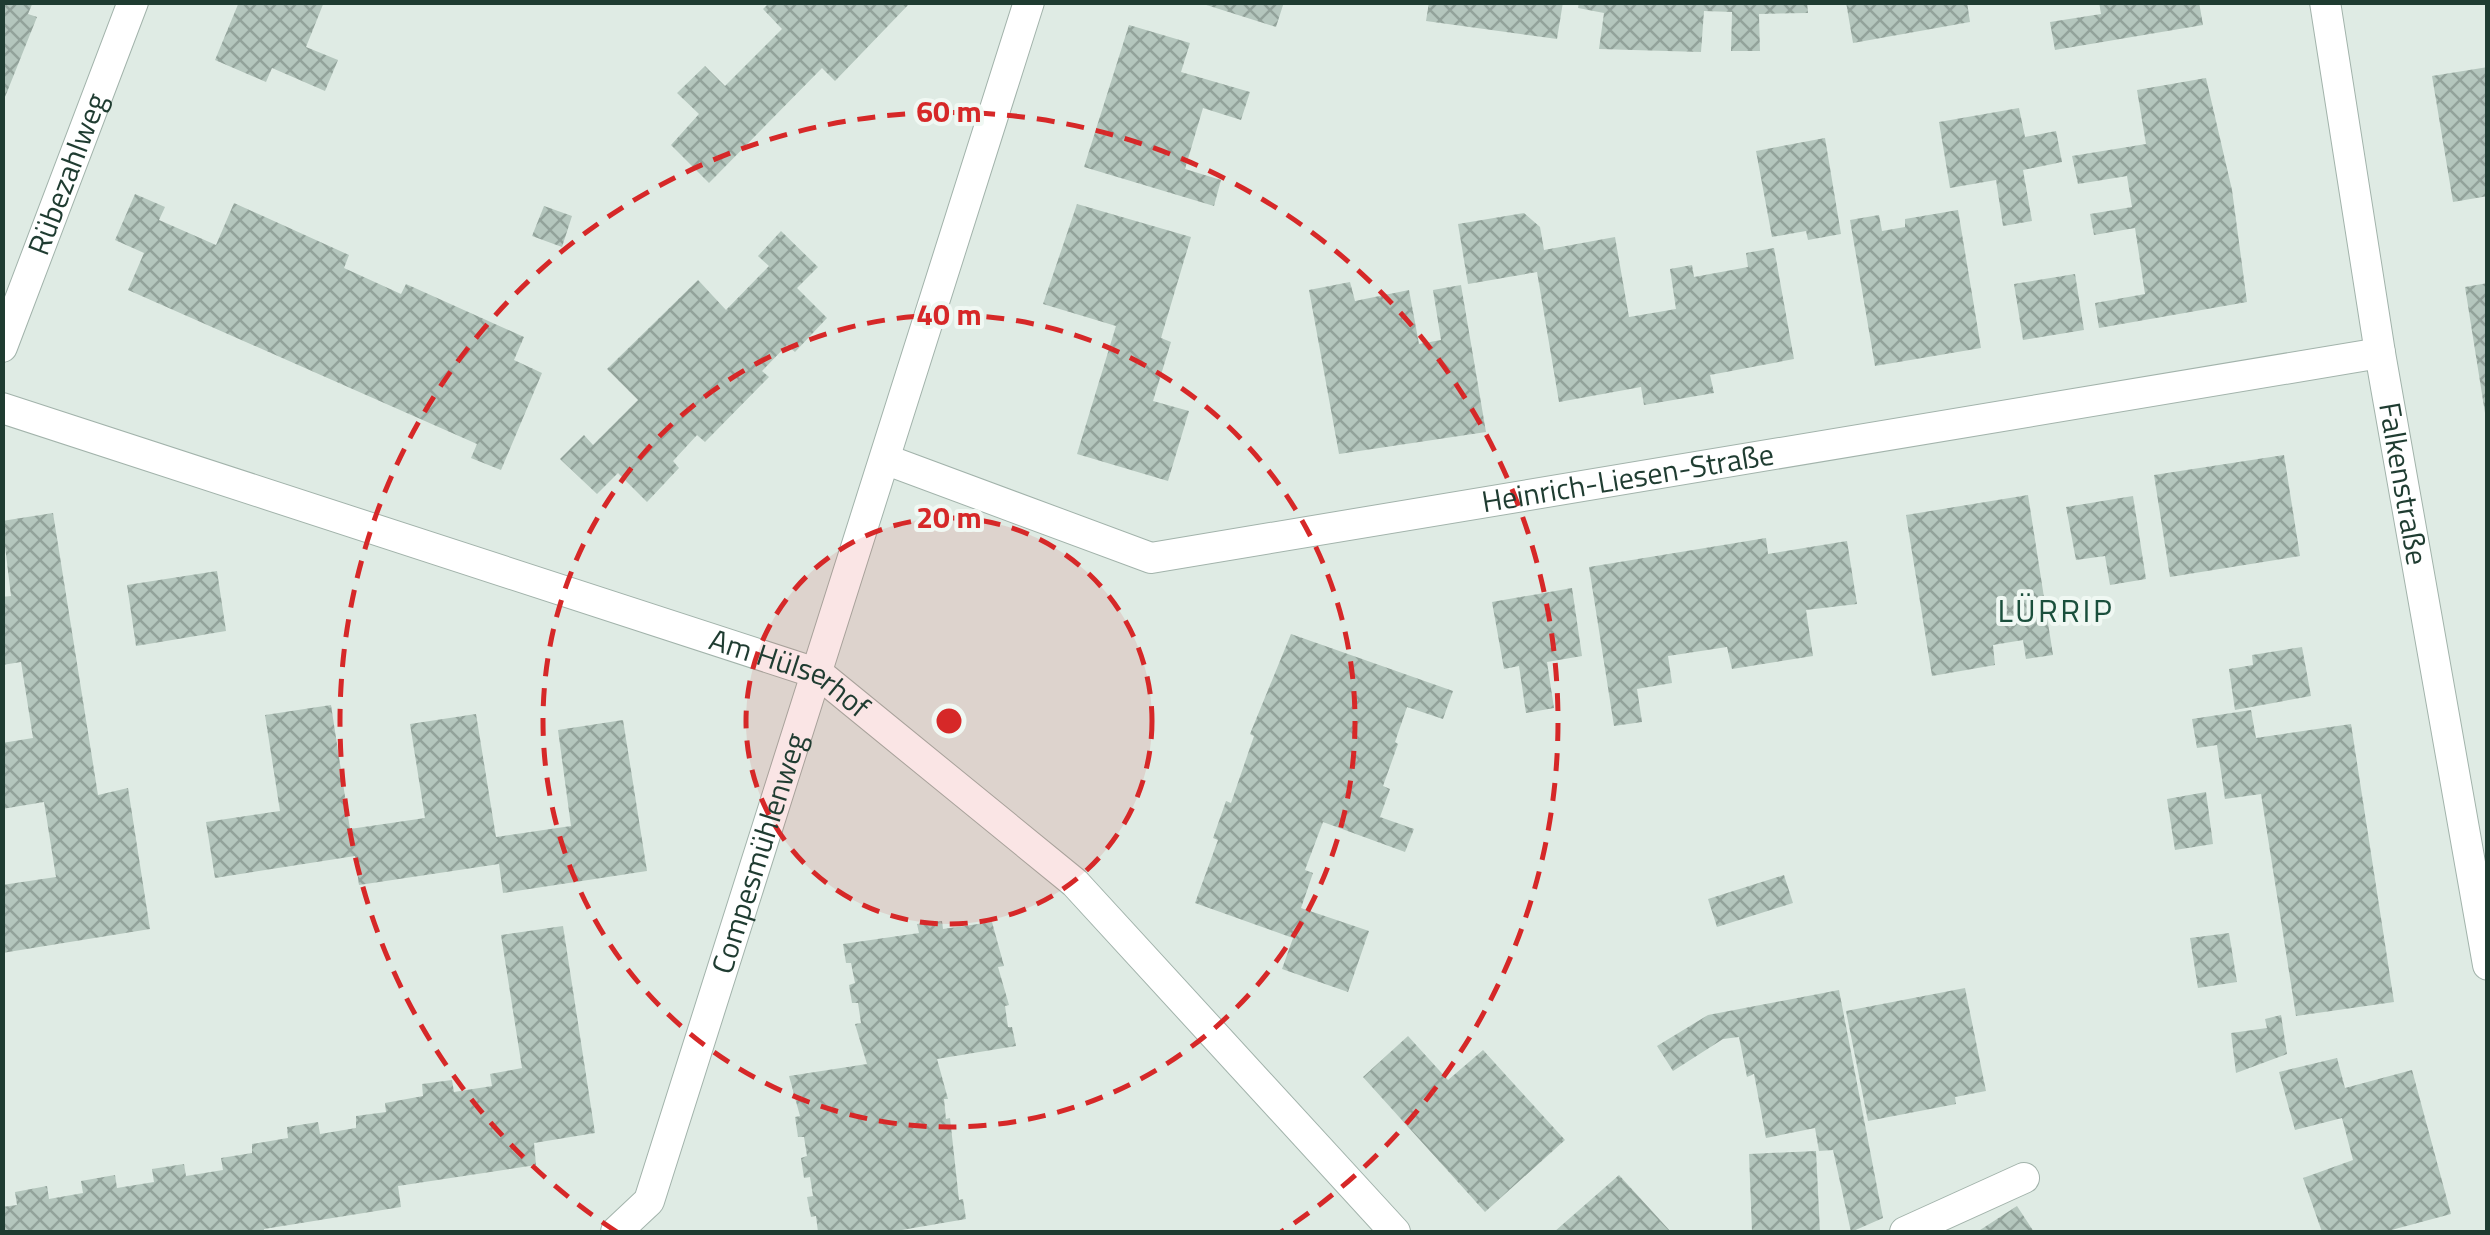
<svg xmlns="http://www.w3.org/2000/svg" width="2490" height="1235" font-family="'Titillium Web',sans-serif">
<defs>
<pattern id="building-cross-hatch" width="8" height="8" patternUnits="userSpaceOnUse" patternTransform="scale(2.5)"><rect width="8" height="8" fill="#b4c6bd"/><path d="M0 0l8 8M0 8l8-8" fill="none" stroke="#92a29a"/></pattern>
</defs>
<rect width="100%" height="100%" fill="#dfebe4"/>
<!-- building -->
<path fill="url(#building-cross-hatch)" d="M 2,2 L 33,2 L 28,14 L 37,17 L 3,102 Z
M 239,2 L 324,2 L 306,47 L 338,60 L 325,91 L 272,68 L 266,82 L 215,60 Z
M 770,2 L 911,2 L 835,81 L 822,68 L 709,183 L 671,145 L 699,114 L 677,93 L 705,66 L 725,86 L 782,29 L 763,9 Z
M 1197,2 L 1284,2 L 1276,27 Z
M 1429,2 L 1563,2 L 1557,39 L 1426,21 Z
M 1579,2 L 1807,2 L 1808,13 L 1759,14 L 1760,51 L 1731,51 L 1732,12 L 1704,11 L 1701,52 L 1599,49 L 1604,13 L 1578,8 Z
M 1846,2 L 1967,2 L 1970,22 L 1853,43 Z
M 2099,2 L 2199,2 L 2203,25 L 2055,50 L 2050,22 L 2101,14 Z
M 1129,25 L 1190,43 L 1181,72 L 1250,92 L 1241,120 L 1203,108 L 1185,169 L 1221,180 L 1214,206 L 1084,167 Z
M 2488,67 L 2488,196 L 2453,202 L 2432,76 Z
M 2206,78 L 2232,190 L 2247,302 L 2099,328 L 2095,303 L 2145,294 L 2135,228 L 2094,235 L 2090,214 L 2132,207 L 2127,176 L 2078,184 L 2072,156 L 2146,144 L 2137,90 Z
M 2019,108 L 2025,137 L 2056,131 L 2062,162 L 2023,170 L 2032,221 L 2003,226 L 1996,180 L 1950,188 L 1939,122 Z
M 1825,138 L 1841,234 L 1808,240 L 1806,231 L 1772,237 L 1756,151 Z
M 135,194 L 165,207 L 159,220 L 216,245 L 234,203 L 349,255 L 344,268 L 401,294 L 406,284 L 524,337 L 514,360 L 542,373 L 501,470 L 471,458 L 477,444 L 128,290 L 144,253 L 115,240 Z
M 1077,204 L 1191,237 L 1161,338 L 1171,342 L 1153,401 L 1189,411 L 1168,481 L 1077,454 L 1116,326 L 1043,304 Z
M 544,206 L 572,216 L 562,247 L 532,236 Z
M 1958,210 L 1981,348 L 1875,366 L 1850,220 L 1879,215 L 1882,231 L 1905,227 L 1905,219 Z
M 1524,213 L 1540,227 L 1544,250 L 1615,237 L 1629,317 L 1676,309 L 1670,269 L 1692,265 L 1694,277 L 1748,267 L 1746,253 L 1774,248 L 1794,359 L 1710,375 L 1714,393 L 1644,405 L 1641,387 L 1559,402 L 1537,272 L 1468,284 L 1458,224 Z
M 781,231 L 818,267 L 797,288 L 827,318 L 795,352 L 787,345 L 762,371 L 769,377 L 705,442 L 697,435 L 673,461 L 679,468 L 647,502 L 618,473 L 597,494 L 560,459 L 584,435 L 593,445 L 638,400 L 607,369 L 698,280 L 726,310 L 769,266 L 758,256 Z
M 2075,274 L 2084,330 L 2023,340 L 2014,284 Z
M 1350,282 L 1355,301 L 1409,290 L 1419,344 L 1441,340 L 1433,290 L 1461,285 L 1486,432 L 1339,454 L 1309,290 Z
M 2488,283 L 2488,413 L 2485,413 L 2465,287 Z
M 2284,455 L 2300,556 L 2170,577 L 2154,475 Z
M 2028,495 L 2053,655 L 2026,659 L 2023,640 L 1993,645 L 1995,665 L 1932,676 L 1906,515 Z
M 2133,496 L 2146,579 L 2110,585 L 2105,556 L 2076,560 L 2066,507 Z
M 53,513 L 98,795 L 128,788 L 150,929 L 2,953 L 2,885 L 56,877 L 44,802 L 2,809 L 2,743 L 33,738 L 21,662 L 2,665 L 2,597 L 11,596 L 2,521 Z
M 1766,538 L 1768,554 L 1847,541 L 1857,604 L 1806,610 L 1813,656 L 1732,669 L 1727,647 L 1668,656 L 1672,683 L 1637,689 L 1642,722 L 1614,726 L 1589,567 Z
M 217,571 L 226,631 L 136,646 L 127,585 Z
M 1572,588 L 1582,656 L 1547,662 L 1554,708 L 1526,713 L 1519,666 L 1504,669 L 1492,602 Z
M 1291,634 L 1453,691 L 1443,719 L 1407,707 L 1395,742 L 1398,744 L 1383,786 L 1390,789 L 1380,817 L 1414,829 L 1405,852 L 1323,822 L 1305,870 L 1313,873 L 1301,908 L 1369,931 L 1348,992 L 1282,969 L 1293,938 L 1195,903 L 1218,840 L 1213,838 L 1226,801 L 1231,803 L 1254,736 L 1250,734 Z
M 2302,647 L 2311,696 L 2235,710 L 2229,669 L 2253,665 L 2252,655 Z
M 331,705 L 350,829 L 425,818 L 410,724 L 476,714 L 496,837 L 571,826 L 558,730 L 623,720 L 647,871 L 503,893 L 499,864 L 359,885 L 355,856 L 215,878 L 206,822 L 280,811 L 265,715 Z
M 2251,710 L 2256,738 L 2351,724 L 2394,1002 L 2296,1016 L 2261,794 L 2225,799 L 2217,745 L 2197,748 L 2192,719 Z
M 2206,792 L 2213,844 L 2175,850 L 2167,799 Z
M 1784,875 L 1793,903 L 1717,927 L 1708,899 Z
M 942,921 L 943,929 L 992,922 L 1004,966 L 998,967 L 1009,1005 L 1005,1006 L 1008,1027 L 1012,1027 L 1016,1046 L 937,1059 L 948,1099 L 944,1099 L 946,1119 L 950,1118 L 959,1200 L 963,1199 L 966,1219 L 890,1232 L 818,1232 L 816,1216 L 811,1217 L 807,1197 L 813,1196 L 810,1177 L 804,1178 L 801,1158 L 807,1156 L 804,1137 L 798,1137 L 795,1117 L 800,1116 L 789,1076 L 867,1064 L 855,1024 L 861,1023 L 858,1003 L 852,1003 L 849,985 L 855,983 L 851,963 L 846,963 L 843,944 L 919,933 L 917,924 Z
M 563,926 L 595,1133 L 534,1143 L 536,1165 L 398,1186 L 401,1207 L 264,1229 L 264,1232 L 2,1232 L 2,1207 L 17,1205 L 15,1192 L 47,1186 L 49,1199 L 83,1193 L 81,1181 L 115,1175 L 117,1188 L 154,1182 L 152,1169 L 184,1164 L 186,1176 L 223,1170 L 221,1158 L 252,1153 L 252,1144 L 288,1138 L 287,1127 L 318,1122 L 320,1134 L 356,1128 L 356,1116 L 386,1112 L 385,1103 L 423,1096 L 422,1084 L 452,1080 L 454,1092 L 492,1086 L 490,1074 L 522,1068 L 501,935 Z
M 2229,933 L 2237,982 L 2198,988 L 2190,938 Z
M 1965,988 L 1986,1091 L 1955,1097 L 1956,1104 L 1868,1121 L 1846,1011 Z
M 1839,990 L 1883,1218 L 1851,1232 L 1833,1150 L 1819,1151 L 1815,1128 L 1766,1138 L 1754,1074 L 1747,1077 L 1739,1037 L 1723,1039 L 1673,1071 L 1657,1046 L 1708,1015 Z
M 2281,1015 L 2287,1054 L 2236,1073 L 2231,1033 L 2267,1028 L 2265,1019 Z
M 1408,1036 L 1448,1080 L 1483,1050 L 1565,1140 L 1485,1212 L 1363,1077 Z
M 2337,1058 L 2345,1088 L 2412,1070 L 2451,1214 L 2384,1232 L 2322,1232 L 2303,1178 L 2353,1160 L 2342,1118 L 2295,1130 L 2279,1072 Z
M 1816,1151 L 1820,1232 L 1752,1232 L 1749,1154 Z
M 1619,1175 L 1671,1232 L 1554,1232 Z
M 2017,1206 L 2034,1232 L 1977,1232 Z"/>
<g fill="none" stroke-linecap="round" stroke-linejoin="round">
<!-- service casing -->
<g stroke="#a2b3ab" stroke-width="32">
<path id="service" d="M 1905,1232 L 2024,1178"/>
</g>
<!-- minor casing -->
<g stroke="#a2b3ab" stroke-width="32">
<g id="minor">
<path id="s1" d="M 2325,2 L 2380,353 L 2488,965"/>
<path id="s2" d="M 2,347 L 133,2"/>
<path id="s3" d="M 2,408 L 819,674 L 1075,883 L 1395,1232"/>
<path id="s4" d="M 887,460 L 1151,558 L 2380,353"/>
<path id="s5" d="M 616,1232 L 649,1201 L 1029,2"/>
</g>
</g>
<!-- service -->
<use href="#service" stroke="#fff" stroke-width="30"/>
<!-- minor -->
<use href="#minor" stroke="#fff" stroke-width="30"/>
</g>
<!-- distance rings -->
<circle cx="949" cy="721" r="203" fill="#d62828" fill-opacity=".12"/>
<g fill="none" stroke="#d62828" stroke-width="5" stroke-dasharray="18 12">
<circle cx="949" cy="721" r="203"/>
<circle cx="949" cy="721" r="406"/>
<path d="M617 1232A609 609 0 1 1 1281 1232"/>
</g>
<g text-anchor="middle" stroke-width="8" stroke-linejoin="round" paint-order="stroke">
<!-- street labels -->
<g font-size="30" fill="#1f3c31" stroke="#f0f8f3">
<text dy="10" stroke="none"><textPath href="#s2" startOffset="185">Rübezahlweg</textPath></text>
<text dy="10" stroke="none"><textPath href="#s4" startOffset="765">Heinrich-Liesen-Straße</textPath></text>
<text dy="10" stroke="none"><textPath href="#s1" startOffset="488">Falkenstraße</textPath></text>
<text dy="10" stroke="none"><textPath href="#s3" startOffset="832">Am Hülserhof</textPath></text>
<text dy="10" stroke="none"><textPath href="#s5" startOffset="410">Compesmühlenweg</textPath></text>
</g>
<!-- neighbourhood labels -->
<g font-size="32" letter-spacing="2.5" fill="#1a4f3c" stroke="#f0f8f3">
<text x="2056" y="622">LÜRRIP</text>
</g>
</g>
<circle cx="949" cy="721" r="15" fill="#d62828" stroke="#f0f8f3" stroke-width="5"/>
<g font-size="30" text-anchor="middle" font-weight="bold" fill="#d62828" stroke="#f0f8f3" stroke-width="8" stroke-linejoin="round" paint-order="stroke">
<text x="949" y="122">60 m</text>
<text x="949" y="325">40 m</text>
<text x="949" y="528">20 m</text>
</g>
<!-- border -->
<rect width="2490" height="1235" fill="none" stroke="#1f3c31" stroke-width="10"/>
</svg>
